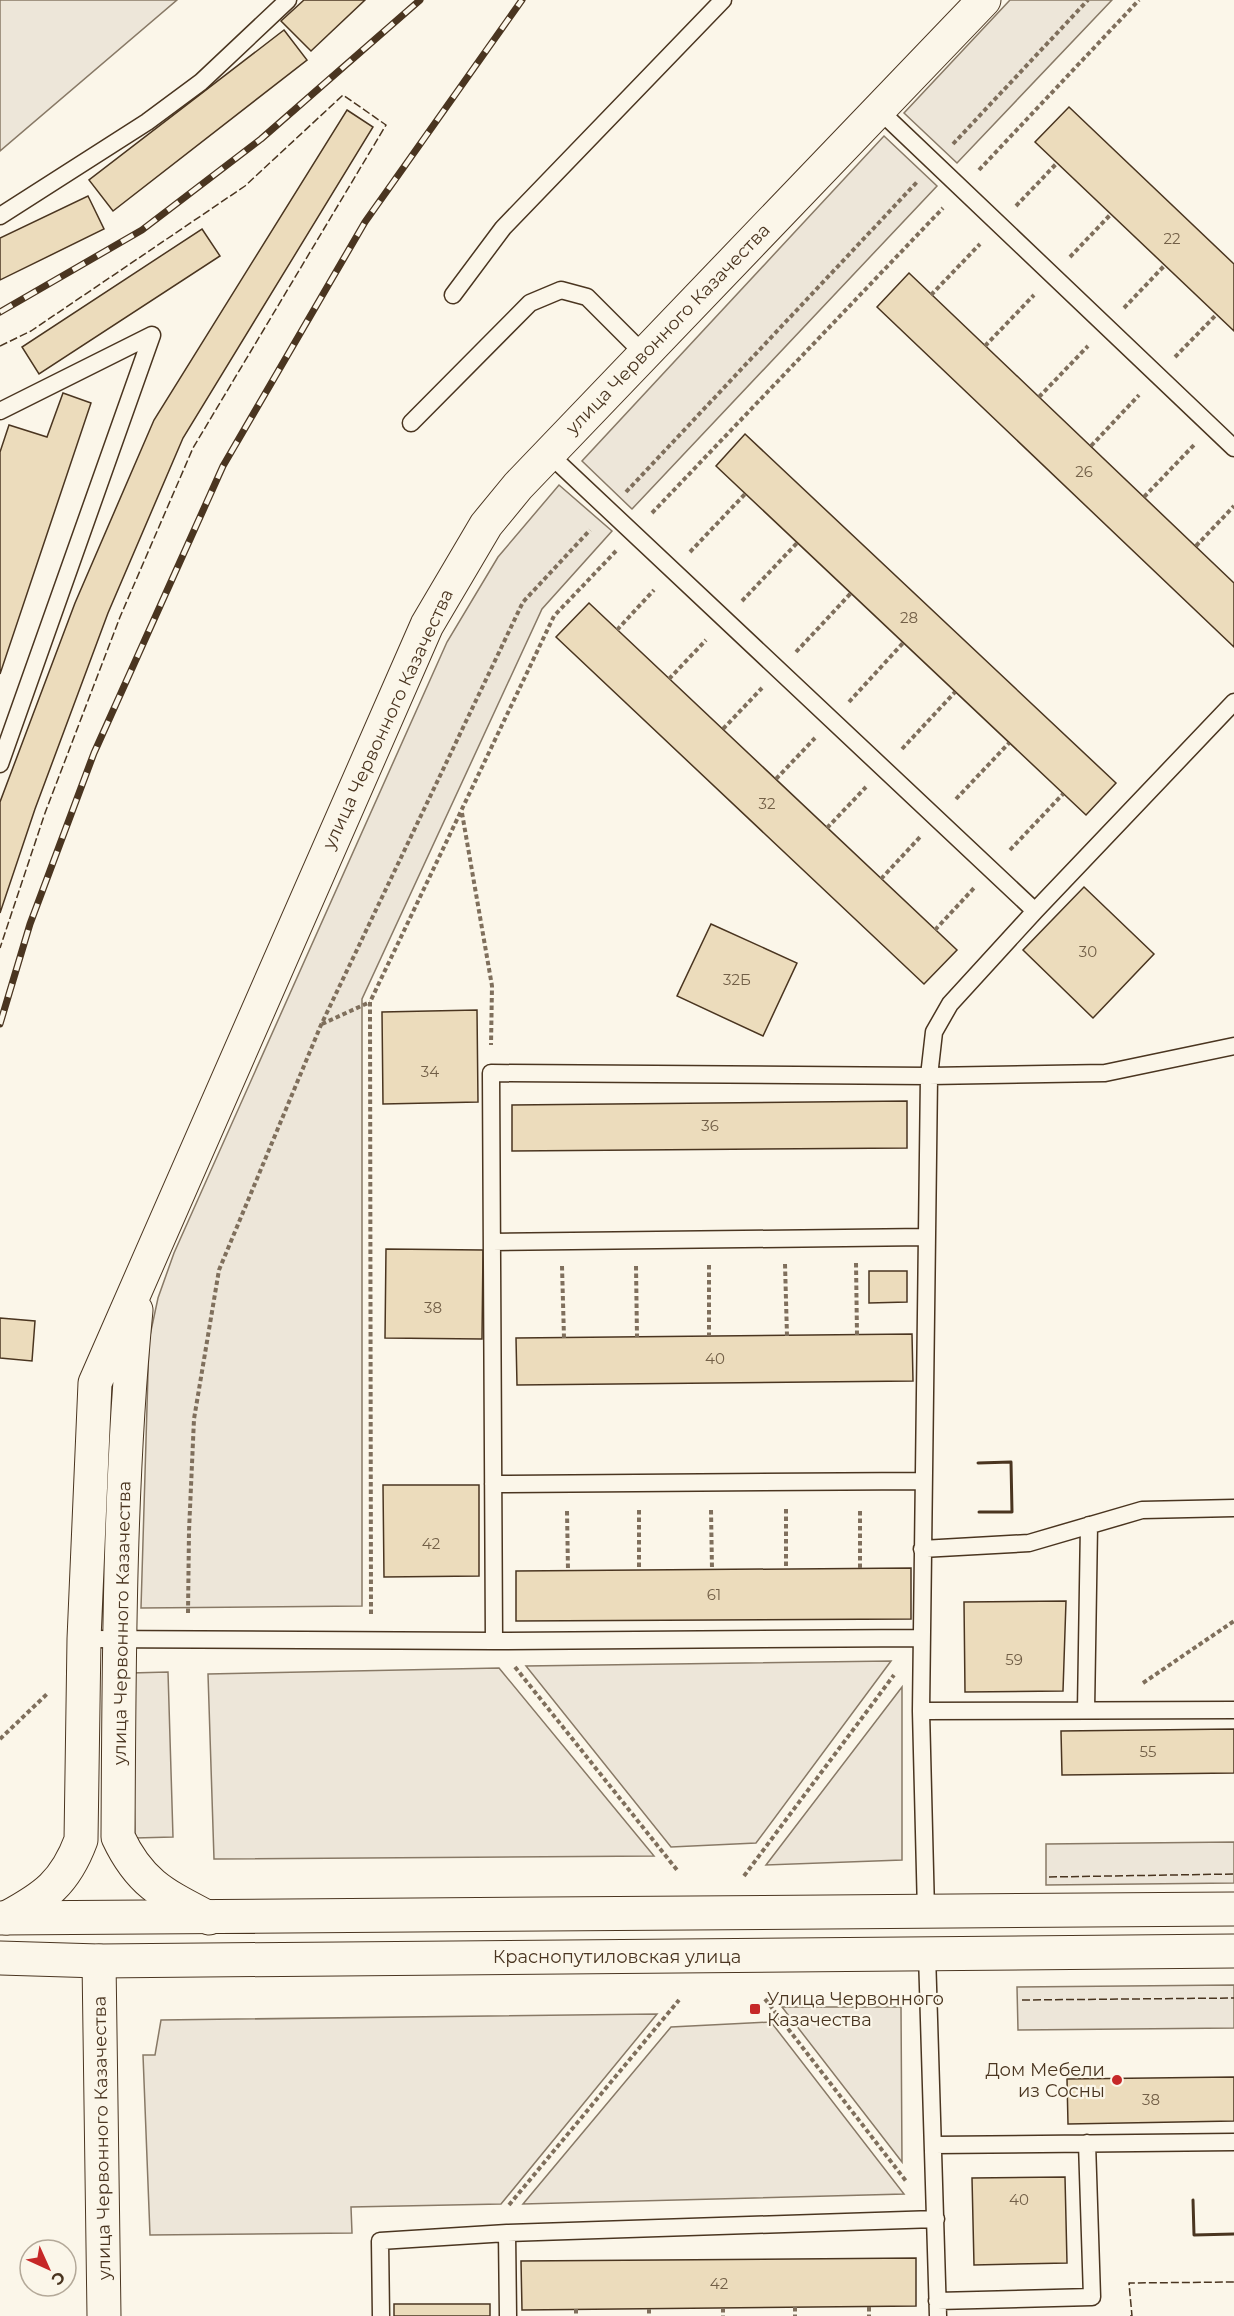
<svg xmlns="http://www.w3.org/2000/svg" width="1234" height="2316" font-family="Montserrat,sans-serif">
<rect width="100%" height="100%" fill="#fbf6e9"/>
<!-- green -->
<path fill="#ede6d9" stroke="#887966" stroke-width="1.5" d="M 0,0 L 177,0 L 0,151 Z
M 1010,0 L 1112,0 L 957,163 L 904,113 Z
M 884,136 L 937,186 L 632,509 L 582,461 Z
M 559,485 L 612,531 L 542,609 L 362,999 L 362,1606 L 141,1608 L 149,1340 L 158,1298 L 174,1253 L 447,642 L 498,557 Z
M 891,1661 L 756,1843 L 671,1847 L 526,1666 Z
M 499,1668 L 654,1856 L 214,1859 L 208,1674 Z
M 168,1672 L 173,1837 L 135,1838 L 131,1673 Z
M 902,1687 L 902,1860 L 766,1865 Z
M 1234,1842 L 1234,1883 L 1046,1885 L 1046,1844 Z
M 1234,1985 L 1234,2028 L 1018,2030 L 1017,1987 Z
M 782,2007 L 901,2007 L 902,2162 Z
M 657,2014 L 501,2204 L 351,2207 L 352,2233 L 150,2235 L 143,2055 L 155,2055 L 161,2020 Z
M 771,2022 L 904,2194 L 523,2204 L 671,2027 Z"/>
<!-- building -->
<path fill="#ecdcbc" stroke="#4a3520" stroke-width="1.5" d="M 304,0 L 365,0 L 311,51 L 281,21 Z
M 284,30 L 307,60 L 113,211 L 89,180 Z
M 1069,107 L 1234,264 L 1234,331 L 1035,142 Z
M 347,110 L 373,127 L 183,438 L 108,613 L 35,809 L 0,913 L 0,802 L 75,603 L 154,420 Z
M 88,196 L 104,229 L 0,280 L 0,238 Z
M 202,229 L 220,256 L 39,374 L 22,347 Z
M 909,273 L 1234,583 L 1234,647 L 877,307 Z
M 63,393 L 91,403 L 0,674 L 0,452 L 9,425 L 47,437 Z
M 745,434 L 1116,783 L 1086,815 L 716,466 Z
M 589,603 L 957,950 L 924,984 L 556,637 Z
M 1084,887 L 1154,954 L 1093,1018 L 1023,950 Z
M 711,924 L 797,963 L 763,1036 L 677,996 Z
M 477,1010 L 478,1102 L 383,1104 L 382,1012 Z
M 907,1101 L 907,1148 L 512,1151 L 512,1105 Z
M 386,1249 L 483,1250 L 482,1339 L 385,1338 Z
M 869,1271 L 907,1271 L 907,1302 L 869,1303 Z
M 0,1318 L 35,1321 L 32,1361 L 0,1358 Z
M 912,1334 L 913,1381 L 517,1385 L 516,1338 Z
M 383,1485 L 479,1485 L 479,1576 L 384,1577 Z
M 911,1568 L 911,1619 L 516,1621 L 516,1571 Z
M 1066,1601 L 1063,1691 L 965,1692 L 964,1602 Z
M 1234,1729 L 1234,1773 L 1062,1775 L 1061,1731 Z
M 1234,2077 L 1234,2121 L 1068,2124 L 1067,2079 Z
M 1065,2177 L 1067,2263 L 974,2265 L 972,2178 Z
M 916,2258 L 916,2306 L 522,2310 L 521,2261 Z
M 394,2304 L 490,2304 L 490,2316 L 394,2316 Z"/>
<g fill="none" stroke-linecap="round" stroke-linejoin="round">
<!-- lane casing -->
<g stroke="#4a3520" stroke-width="19">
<path id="lane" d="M 880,111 L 1234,448
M 0,216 L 147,122 L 201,82 L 288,0
M 453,295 L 503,228 L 723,0
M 0,411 L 152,335 L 0,764
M 411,423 L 530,303 L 561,290 L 587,297 L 644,354
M 548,453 L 1035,911
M 492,1242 L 926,1237
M 493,1484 L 922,1481
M 922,1549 L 1029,1543 L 1142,1510 L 1234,1508
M 84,1639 L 494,1641 L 921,1638
M 494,1641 L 491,1073 L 929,1076 L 1105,1073 L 1234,1046
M 1086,1710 L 1089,1525
M 921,1711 L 1234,1710
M 926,1912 L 921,1711 L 929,1076 L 934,1032 L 950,1004 L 1035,911 L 1234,702
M 927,1954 L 938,2316
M 934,2145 L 1234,2142
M 507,2233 L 508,2316
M 937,2301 L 1092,2297 L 1087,2143
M 381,2316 L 380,2241 L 507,2233 L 936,2219"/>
</g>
<!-- street casing -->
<g stroke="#4a3520" stroke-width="35">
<path id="street" d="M 136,1310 C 119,1485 119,1661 118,1837 C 140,1884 165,1895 209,1918
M 6,1918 C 45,1897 65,1883 81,1840 L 84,1639 L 95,1383 L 427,625 L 486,525 L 518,486 L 984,0
M 99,1961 L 104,2316"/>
</g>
<!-- secondary casing -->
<g stroke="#4a3520" stroke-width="35">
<path id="secondary" d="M 0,1918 L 1234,1909
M 0,1958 L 99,1961 L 1234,1951"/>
</g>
<!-- path -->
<path stroke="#7f6f5c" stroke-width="4" stroke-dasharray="4.5 3" stroke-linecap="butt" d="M 953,144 L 1088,0
M 979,170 L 1139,0
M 1016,206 L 1057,163
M 1070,257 L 1111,214
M 931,295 L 980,244
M 1124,308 L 1165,265
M 985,346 L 1034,295
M 1175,357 L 1216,315
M 1039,397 L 1088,346
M 1091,446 L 1139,395
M 626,492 L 917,182
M 1144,497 L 1194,445
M 652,513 L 943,208
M 1196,546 L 1234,506
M 690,552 L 745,494
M 742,601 L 797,543
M 617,630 L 654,590
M 796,652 L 851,593
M 669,679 L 706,640
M 849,702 L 903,643
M 723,729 L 762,688
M 902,749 L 955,692
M 776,779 L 815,738
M 956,799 L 1009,743
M 462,813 L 492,986 L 491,1045
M 827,828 L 866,787
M 1010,850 L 1063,794
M 881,879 L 920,837
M 935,930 L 974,888
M 322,1024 L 370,1002
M 856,1263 L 857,1335
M 785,1264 L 787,1336
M 709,1265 L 709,1336
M 562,1266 L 564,1338
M 636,1266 L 637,1337
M 786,1509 L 786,1569
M 639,1510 L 639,1570
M 711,1510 L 712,1569
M 567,1511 L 568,1570
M 860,1568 L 860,1509
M 188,1613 L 189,1531 L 194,1419 L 219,1270 L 321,1025 L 523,602 L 590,530
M 371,1614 L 370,1002 L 554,616 L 616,551
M 515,1667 L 677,1870
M 1143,1683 L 1234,1621
M 0,1739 L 47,1694
M 744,1876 L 894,1675
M 765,1999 L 906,2181
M 509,2205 L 679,2000
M 795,2307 L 795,2316
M 869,2307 L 869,2316
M 723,2308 L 723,2316
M 576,2309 L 576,2316
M 649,2309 L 649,2316"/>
<!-- lane -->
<use href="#lane" stroke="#fbf6e9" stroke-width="16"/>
<!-- street -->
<use href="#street" stroke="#fbf6e9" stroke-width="33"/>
<!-- secondary -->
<use href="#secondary" stroke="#fbf6e9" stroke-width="33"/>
<!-- rail casing -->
<g stroke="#4a3520" stroke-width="7">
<path id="rail" d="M 0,312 L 142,230 L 261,139 L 420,0
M 0,1024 L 30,924 L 94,753 L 223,466 L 365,222 L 522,0"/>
</g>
<!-- rail -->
<use href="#rail" stroke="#fbf6e9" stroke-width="4.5" stroke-dasharray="14" stroke-linecap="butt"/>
<!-- fence -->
<path stroke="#4a3520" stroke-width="1.5" stroke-dasharray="8 3" stroke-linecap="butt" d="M 0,346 L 31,331 L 245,186 L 343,95 L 386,125 L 193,448 L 120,617 L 45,813 L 0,948
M 1049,1877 L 1234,1874
M 1022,2000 L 1234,1998
M 1130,2316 L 1132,2316 L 1129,2283 L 1234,2282"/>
<!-- wall -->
<path stroke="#4a3520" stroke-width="3" d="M 978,1463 L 1011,1462 L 1012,1512 L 979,1512
M 1193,2200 L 1194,2235 L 1234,2234"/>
</g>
<!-- markers -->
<g fill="#c62828" stroke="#fbf6e9" stroke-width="2">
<rect x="749" y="2003" width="12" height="12" rx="3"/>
<circle cx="1117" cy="2080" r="6"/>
</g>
<g text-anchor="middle" stroke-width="4.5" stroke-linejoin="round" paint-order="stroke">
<!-- number labels -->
<g font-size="15" fill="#725f47">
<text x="1172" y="244">22</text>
<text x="1084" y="477">26</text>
<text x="909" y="623">28</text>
<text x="767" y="809">32</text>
<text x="1088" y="957">30</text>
<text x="737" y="985">32Б</text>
<text x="430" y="1077">34</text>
<text x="710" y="1131">36</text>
<text x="433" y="1313">38</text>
<text x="715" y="1364">40</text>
<text x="431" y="1549">42</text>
<text x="714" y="1600">61</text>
<text x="1014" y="1665">59</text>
<text x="1148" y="1757">55</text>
<text x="1151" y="2105">38</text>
<text x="1019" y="2205">40</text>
<text x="719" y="2289">42</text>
</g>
<!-- street labels -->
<g font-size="18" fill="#4a3520" stroke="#fbf6e9">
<text transform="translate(668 329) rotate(-46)" y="6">улица Червонного Казачества</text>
<text transform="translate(388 719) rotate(-65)" y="6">улица Червонного Казачества</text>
<text transform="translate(122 1623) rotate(-89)" y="6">улица Червонного Казачества</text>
<text x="617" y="1963">Краснопутиловская улица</text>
<text transform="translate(102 2138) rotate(-91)" y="6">улица Червонного Казачества</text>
</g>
<!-- poi labels -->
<g font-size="18" fill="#4a3520" stroke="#fbf6e9" text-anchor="start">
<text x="767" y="2005">Улица Червонного<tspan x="767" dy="21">Казачества</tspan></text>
<text x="1105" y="2076" text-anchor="end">Дом Мебели<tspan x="1105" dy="21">из Сосны</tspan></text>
</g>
</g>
<!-- north arrow -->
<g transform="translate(48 2268) rotate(135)"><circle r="28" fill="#fbf6e9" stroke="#b4a999" stroke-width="1.5"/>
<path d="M0-4.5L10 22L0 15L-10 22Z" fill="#c62828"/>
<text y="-9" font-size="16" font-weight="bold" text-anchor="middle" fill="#4a3520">С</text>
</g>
</svg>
